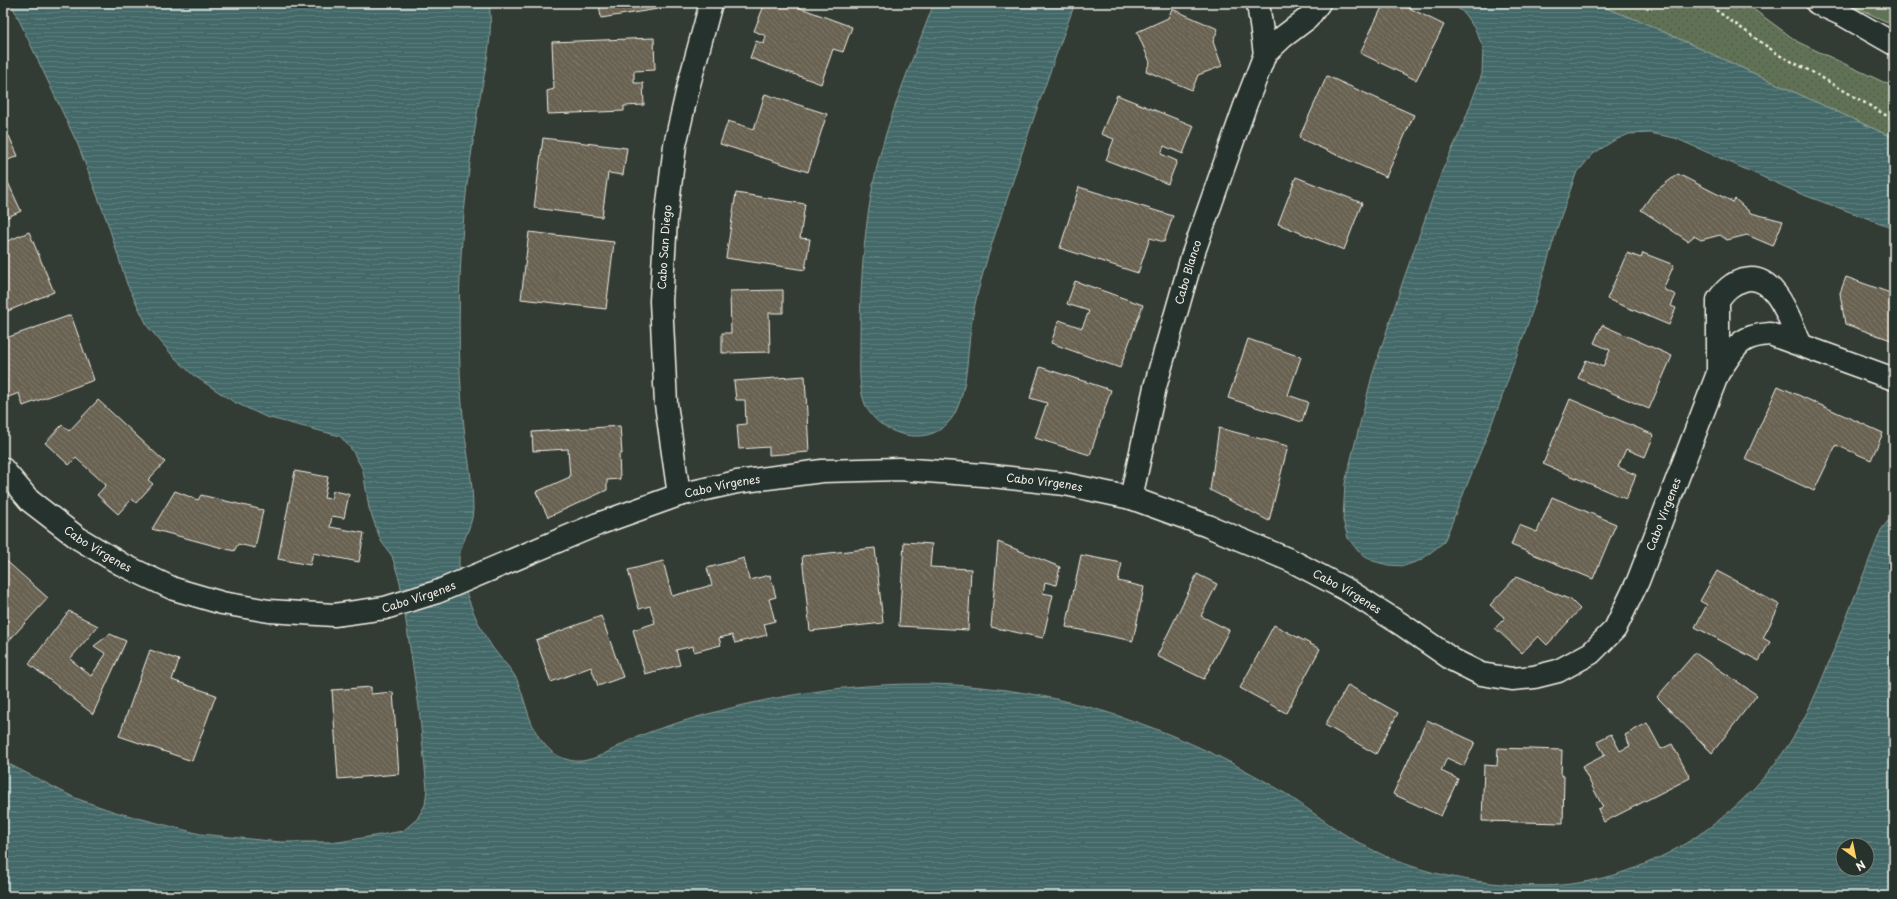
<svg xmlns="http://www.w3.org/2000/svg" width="1897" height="899" font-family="'Playpen Sans',sans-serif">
<defs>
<pattern id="park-dots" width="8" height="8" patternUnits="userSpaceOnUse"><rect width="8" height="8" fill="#607254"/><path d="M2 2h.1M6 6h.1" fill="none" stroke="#535b4c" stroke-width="1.8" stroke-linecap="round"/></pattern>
<pattern id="water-rules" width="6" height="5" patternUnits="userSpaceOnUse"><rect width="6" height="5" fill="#436867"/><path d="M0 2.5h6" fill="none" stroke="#5f7e7d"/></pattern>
<pattern id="building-back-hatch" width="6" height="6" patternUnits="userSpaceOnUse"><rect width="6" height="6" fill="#696252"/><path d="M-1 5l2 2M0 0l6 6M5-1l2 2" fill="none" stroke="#7f796b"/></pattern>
</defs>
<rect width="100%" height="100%" fill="#333c34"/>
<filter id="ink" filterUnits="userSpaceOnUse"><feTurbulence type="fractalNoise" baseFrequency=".025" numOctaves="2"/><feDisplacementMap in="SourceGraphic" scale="8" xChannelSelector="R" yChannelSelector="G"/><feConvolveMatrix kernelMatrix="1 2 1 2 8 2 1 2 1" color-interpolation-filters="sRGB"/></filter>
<g filter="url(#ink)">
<!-- green -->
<path fill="#607254" stroke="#aab29e" d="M 1846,3 L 1894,3 L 1894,25 Z"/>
<!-- park -->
<path fill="url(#park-dots)" stroke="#aab29e" d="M 1592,3 L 1745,3 L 1798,42 L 1894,87 L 1894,138 L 1640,21 Z"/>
<!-- water -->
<path fill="url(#water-rules)" stroke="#8a9f9b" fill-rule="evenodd" d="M 11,3 L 489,3 C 494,39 484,73 478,108 C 473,143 467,179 464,214 C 458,281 457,359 464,427 C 467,454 473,481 473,509 C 473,529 457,546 459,565 C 462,586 477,625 489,642 C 497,656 510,666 517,680 C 526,701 529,728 545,745 C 555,757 572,764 587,760 C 602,757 616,747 630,740 C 644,734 660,728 674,724 C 754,699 836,684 919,684 C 1043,684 1161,721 1268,783 C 1302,802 1332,830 1367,847 C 1406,868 1448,878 1491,883 C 1514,885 1540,887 1562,885 C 1654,876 1736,822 1787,747 C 1812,710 1826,669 1842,629 C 1855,596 1868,563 1881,530 L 1888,521 L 1894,518 L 1894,896 L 3,896 L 3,761 L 75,798 L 115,812 L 200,834 L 280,842 L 339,842 L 403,831 L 417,819 L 425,805 L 427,789 L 419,707 L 400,582 L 392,556 L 381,541 L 369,508 L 363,470 L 352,450 L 340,436 L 266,417 L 234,402 L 193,375 L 173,356 L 148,327 L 127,284 L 107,221 L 78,145 ZM 1843,845 L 1867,845 L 1867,869 L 1843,869 Z
M 934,3 L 1075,3 C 1052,66 1029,129 1009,193 C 999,222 989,251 981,280 C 977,295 973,311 971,327 C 967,354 968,386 956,411 C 948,428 932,437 914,436 C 894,435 873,423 865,404 C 858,387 860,364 860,347 C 860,280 864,212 882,147 C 896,98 916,51 934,3 Z
M 1450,3 L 1592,3 L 1640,21 L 1894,138 L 1894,228 L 1801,194 L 1675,138 L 1650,133 L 1629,134 L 1613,141 L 1593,154 L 1576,174 L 1560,219 L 1534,306 L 1498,408 L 1444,542 L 1421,560 L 1404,566 L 1388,565 L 1373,561 L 1358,551 L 1348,538 L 1343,520 L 1345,483 L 1372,376 L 1403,281 L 1442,171 L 1461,130 L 1482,74 L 1483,47 L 1475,29 L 1463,12 Z"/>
<!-- building -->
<path fill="url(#building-back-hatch)" stroke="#f4f1e8" d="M 599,3 L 663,3 L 664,8 L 601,18 Z
M 765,3 L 787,3 L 852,27 L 843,52 L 833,49 L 821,84 L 750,58 L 756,41 L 764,44 L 766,36 L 754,31 Z
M 1384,3 L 1399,3 L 1444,25 L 1416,80 L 1360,53 Z
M 1172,9 L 1218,29 L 1213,42 L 1222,66 L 1198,75 L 1192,90 L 1146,71 L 1150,62 L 1137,32 L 1168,18 Z
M 654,38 L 655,70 L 634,71 L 634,83 L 643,83 L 644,105 L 624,106 L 624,111 L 548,114 L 547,91 L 554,89 L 552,42 Z
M 1327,76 L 1414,115 L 1386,177 L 1299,138 Z
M 765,94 L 827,114 L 808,172 L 720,144 L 728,121 L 754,129 Z
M 1117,95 L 1194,126 L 1183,154 L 1164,146 L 1161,154 L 1177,161 L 1168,184 L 1106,160 L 1114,139 L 1101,134 Z
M 9,136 L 18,156 L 3,162 L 3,139 Z
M 543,138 L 627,148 L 623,175 L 608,173 L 602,217 L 534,208 Z
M 1678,174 L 1733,202 L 1735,199 L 1751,213 L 1783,221 L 1773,246 L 1747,235 L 1727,240 L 1720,235 L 1701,240 L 1694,236 L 1688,241 L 1641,210 L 1653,193 Z
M 1296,177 L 1362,203 L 1344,250 L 1278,224 Z
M 6,178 L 21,211 L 3,219 L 3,179 Z
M 1079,187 L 1173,216 L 1164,242 L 1150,238 L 1138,273 L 1060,248 Z
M 736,193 L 805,204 L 800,238 L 810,239 L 805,270 L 726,258 Z
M 29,232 L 54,292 L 3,313 L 3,243 Z
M 529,232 L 614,242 L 606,309 L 521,299 Z
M 1627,253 L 1641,258 L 1643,253 L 1674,265 L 1663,289 L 1676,295 L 1671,306 L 1676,308 L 1669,325 L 1607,299 Z
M 1846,277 L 1893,294 L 1889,306 L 1894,308 L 1894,341 L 1845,324 L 1840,293 Z
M 1075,281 L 1143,305 L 1120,368 L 1051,343 L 1059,320 L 1082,328 L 1089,311 L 1067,304 Z
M 783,290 L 783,313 L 769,313 L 770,352 L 722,353 L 722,333 L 731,333 L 730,291 Z
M 71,315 L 94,380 L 23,406 L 19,393 L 3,399 L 3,357 L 5,356 L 3,339 Z
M 1602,325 L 1672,356 L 1649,409 L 1578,378 L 1586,360 L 1603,367 L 1610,350 L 1594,343 Z
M 1248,339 L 1301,357 L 1288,395 L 1308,402 L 1302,422 L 1228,398 Z
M 1040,367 L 1111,390 L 1090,455 L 1035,438 L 1047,403 L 1030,398 Z
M 805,376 L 809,452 L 769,455 L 769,447 L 739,449 L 737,425 L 746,424 L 745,400 L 736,400 L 734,381 Z
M 1778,386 L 1883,433 L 1871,460 L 1836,445 L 1814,491 L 1745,459 Z
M 1570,399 L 1654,435 L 1645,457 L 1626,449 L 1618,467 L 1636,475 L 1626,499 L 1543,464 Z
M 98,400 L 165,462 L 148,480 L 153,484 L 136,503 L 132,499 L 118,514 L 97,495 L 106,485 L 76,458 L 69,465 L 45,443 L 62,425 L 69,431 Z
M 620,426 L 622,454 L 619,454 L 620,479 L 607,480 L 607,490 L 548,517 L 536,492 L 570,477 L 568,449 L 533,451 L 532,432 Z
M 1219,428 L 1288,446 L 1269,521 L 1210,490 Z
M 295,471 L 328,477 L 324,498 L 331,499 L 333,491 L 349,494 L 344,518 L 332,516 L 330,527 L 364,533 L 359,562 L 313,553 L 310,565 L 278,559 Z
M 175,491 L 198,500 L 201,495 L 263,510 L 255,548 L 238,544 L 234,551 L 152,529 Z
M 1552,497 L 1616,524 L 1593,579 L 1511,545 L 1519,525 L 1537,532 Z
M 904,542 L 932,544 L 930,567 L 971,569 L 968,630 L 899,626 Z
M 998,542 L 1060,567 L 1056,585 L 1045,582 L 1043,593 L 1053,595 L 1043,638 L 991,627 Z
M 875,548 L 883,623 L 810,631 L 802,556 Z
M 1081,555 L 1122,563 L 1118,581 L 1144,587 L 1133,641 L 1066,627 Z
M 3,558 L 48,598 L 3,647 Z
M 744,558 L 749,580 L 770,575 L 776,597 L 769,599 L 775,621 L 764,624 L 767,635 L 735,643 L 732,635 L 719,638 L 721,645 L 694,652 L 693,646 L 676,650 L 680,665 L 645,674 L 633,630 L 655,623 L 650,606 L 639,609 L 628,570 L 663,561 L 672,596 L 712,585 L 707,568 Z
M 1717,571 L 1780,605 L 1763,638 L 1770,642 L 1759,661 L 1695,627 L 1707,605 L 1700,601 Z
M 1197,574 L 1217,584 L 1201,616 L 1229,630 L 1204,679 L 1157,656 Z
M 1516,577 L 1571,600 L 1580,609 L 1547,645 L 1538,636 L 1522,653 L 1495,628 L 1505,618 L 1490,605 Z
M 69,611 L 98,626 L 70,659 L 91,676 L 106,654 L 94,646 L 110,634 L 126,641 L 93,714 L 29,664 Z
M 601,616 L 623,677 L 598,686 L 591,667 L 551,682 L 536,640 Z
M 1274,625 L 1320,649 L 1286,713 L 1240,688 Z
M 150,650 L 179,660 L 172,680 L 216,695 L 192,761 L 119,736 Z
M 1695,653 L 1757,695 L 1712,753 L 1657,697 Z
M 1348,685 L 1398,713 L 1376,754 L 1325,725 Z
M 371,687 L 371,694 L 393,692 L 399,774 L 338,779 L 332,690 Z
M 1427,720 L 1475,742 L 1464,766 L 1447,758 L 1441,771 L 1458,779 L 1441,816 L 1393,794 Z
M 1647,723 L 1661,749 L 1672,744 L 1690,778 L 1604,822 L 1598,809 L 1603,807 L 1582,767 L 1605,755 L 1597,741 L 1611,734 L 1620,751 L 1630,746 L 1625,735 Z
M 1498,748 L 1562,750 L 1561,776 L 1564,776 L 1563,823 L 1482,821 L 1484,765 L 1497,766 Z"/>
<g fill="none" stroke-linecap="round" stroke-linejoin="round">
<!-- street casing -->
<g stroke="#f4f1e8" stroke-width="25">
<g id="street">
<path d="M 1258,3 L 1265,54"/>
<path d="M 1718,373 L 1718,300 C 1725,290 1732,283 1744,280 C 1776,271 1791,324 1801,345"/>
<path id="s1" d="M 3,469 L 30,501 L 78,538 L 121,564 L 174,589 L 222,603 L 269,611 L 334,615 L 385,608 L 437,592 L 598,524 L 679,495 L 737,482 L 822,471 L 899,469 L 983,475 L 1065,484 L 1131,498 L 1208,526 L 1292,561 L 1349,591 L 1404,626 L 1453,660 L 1481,674 L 1512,679 L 1534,677 L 1558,671 L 1591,653 L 1615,629 L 1638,581 L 1718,373 C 1736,348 1737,336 1770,334 L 1894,379"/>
<path id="s2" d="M 679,495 L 666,404 L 661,301 L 666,220 L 675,145 L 689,84 L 711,3"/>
<path id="s3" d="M 1131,498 L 1155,387 L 1192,257 L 1245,106 L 1265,54 L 1283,37 L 1308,18 L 1319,3"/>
</g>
</g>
<!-- secondary casing -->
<g stroke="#f4f1e8" stroke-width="25">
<path id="secondary" d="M 1817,3 L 1843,15 L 1894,44"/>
</g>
<!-- path -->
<path stroke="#f4f1e8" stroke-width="2.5" stroke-dasharray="3 3" stroke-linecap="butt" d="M 1706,3 L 1779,55 L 1814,73 L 1894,120"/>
<!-- street -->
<use href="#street" stroke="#26332d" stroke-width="22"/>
<!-- secondary -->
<use href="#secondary" stroke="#26332d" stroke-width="22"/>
</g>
</g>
<g text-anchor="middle" stroke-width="3" stroke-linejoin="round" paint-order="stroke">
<!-- street labels -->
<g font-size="11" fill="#f4f1e8" stroke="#26332d">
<text dy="4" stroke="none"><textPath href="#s2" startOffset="249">Cabo San Diego</textPath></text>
<text dy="4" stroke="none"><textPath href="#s3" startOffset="233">Cabo Blanco</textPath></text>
<text dy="4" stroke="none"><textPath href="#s1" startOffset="1109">Cabo Vírgenes</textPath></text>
<text dy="4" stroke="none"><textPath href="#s1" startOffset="785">Cabo Vírgenes</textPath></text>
<text dy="4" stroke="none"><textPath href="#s1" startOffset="1865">Cabo Vírgenes</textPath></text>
<text dy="4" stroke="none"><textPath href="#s1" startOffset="125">Cabo Vírgenes</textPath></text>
<text dy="4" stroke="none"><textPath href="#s1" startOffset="1433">Cabo Vírgenes</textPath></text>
<text dy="4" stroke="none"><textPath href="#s1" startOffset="461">Cabo Vírgenes</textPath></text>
</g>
</g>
<!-- margin -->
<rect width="1897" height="899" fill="none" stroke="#26332d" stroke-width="16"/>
<rect x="8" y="8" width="1881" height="883" fill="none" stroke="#f4f1e8" stroke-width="1.5" filter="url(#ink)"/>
<!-- north arrow -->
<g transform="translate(1855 857) rotate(147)"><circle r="19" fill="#26332d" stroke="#787f78"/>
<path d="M0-3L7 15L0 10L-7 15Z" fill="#ffd166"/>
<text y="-6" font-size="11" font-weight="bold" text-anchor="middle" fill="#f4f1e8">N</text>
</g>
</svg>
